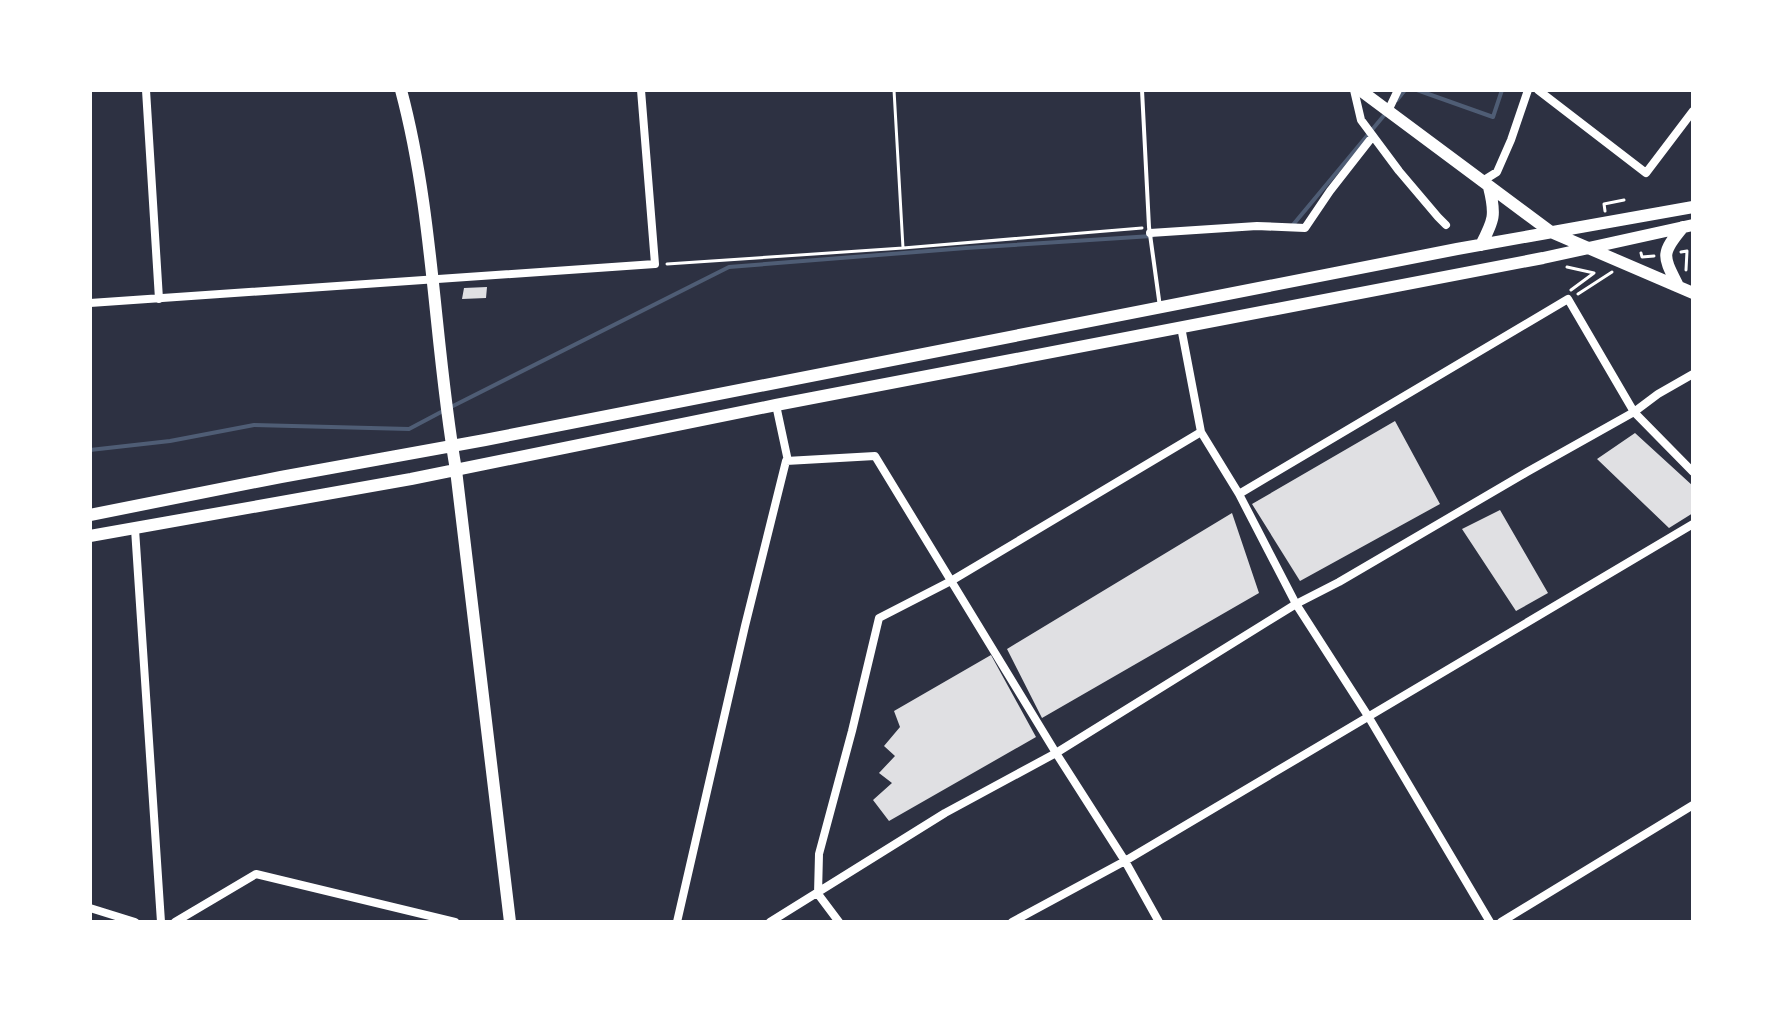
<svg xmlns="http://www.w3.org/2000/svg" width="1783" height="1012" font-family="Spectral,serif">
<rect width="100%" height="100%" fill="#2d3142"/>
<g fill="none" stroke-linecap="round" stroke-linejoin="round">
<!-- stream -->
<path stroke="#4f5d75" stroke-width="4" d="M 1417,90 L 1493,117 L 1502,90
M 1397,100 L 1405,90
M 1292,226 L 1386,113
M 451,407 L 729,267 L 966,248 L 1152,236
M 90,450 L 170,441 L 254,425 L 409,429 L 443,411"/>
</g>
<!-- building -->
<path fill="#e0e0e3" d="M 487,287 L 486,298 L 462,299 L 464,288 Z
M 1395,421 L 1440,504 L 1300,581 L 1252,504 Z
M 1635,433 L 1693,486 L 1693,513 L 1669,528 L 1597,459 Z
M 1500,510 L 1548,593 L 1516,611 L 1462,529 Z
M 1232,513 L 1259,593 L 1042,718 L 1007,649 Z
M 991,655 L 1036,737 L 889,821 L 873,800 L 892,783 L 879,773 L 895,756 L 884,746 L 900,727 L 894,711 Z"/>
<g fill="none" stroke-linecap="round" stroke-linejoin="round">
<!-- path -->
<path stroke="#fff" stroke-width="3" d="M 894,90 L 903,248
M 1605,211 L 1604,204 L 1624,200
M 1681,252 L 1687,251 L 1686,270
M 1641,253 L 1642,257 L 1654,256
M 667,264 L 903,248 L 1142,228
M 1567,267 L 1594,273
M 1693,279 L 1693,245
M 1571,290 L 1594,273
M 1578,294 L 1612,272"/>
<!-- service -->
<path stroke="#fff" stroke-width="4" d="M 1142,90 L 1149,227 L 1160,307"/>
<!-- minor -->
<path stroke="#fff" stroke-width="8" d="M 146,90 L 159,299
M 1354,90 L 1361,120 L 1399,171 L 1438,217 L 1446,225
M 1538,90 L 1646,173 L 1693,111
M 1388,111 L 1398,90
M 1481,182 L 1497,172 L 1511,140 L 1528,90
M 1150,233 L 1257,226 L 1305,228 L 1330,191 L 1373,136
M 90,303 L 655,264 L 641,90
M 1181,327 L 1201,432 L 1239,494 L 1296,604 L 1368,716 L 1490,922
M 776,405 L 788,461
M 1239,494 L 1568,299 L 1634,412 L 1693,472
M 135,529 L 161,922
M 90,908 L 135,922
M 175,922 L 256,874 L 455,922
M 677,922 L 745,626 L 786,461 L 875,456 L 1056,753 L 1125,861 L 1159,922
M 770,922 L 945,813 L 1056,753 L 1296,604 L 1339,582 L 1527,472 L 1634,412 L 1658,394 L 1693,374
M 839,922 L 818,894 L 819,854 L 852,731 L 879,618 L 951,581 L 1201,432
M 1012,922 L 1125,861 L 1693,524
M 1501,922 L 1693,805"/>
<!-- secondary -->
<path stroke="#fff" stroke-width="12" d="M 401,90 C 434,213 434,345 456,470 L 510,922
M 1360,90 L 1551,232 L 1693,293
M 1481,245 C 1494,220 1496,215 1489,187
M 1678,286 C 1663,256 1660,254 1683,227
M 90,515 L 281,477 L 485,440 L 1457,249 L 1693,207
M 90,536 L 411,479 L 776,405 L 1543,258 L 1693,225"/>
</g>
<!-- border -->
<rect width="1783" height="1012" fill="none" stroke="#ffffff" stroke-width="184"/>
</svg>
